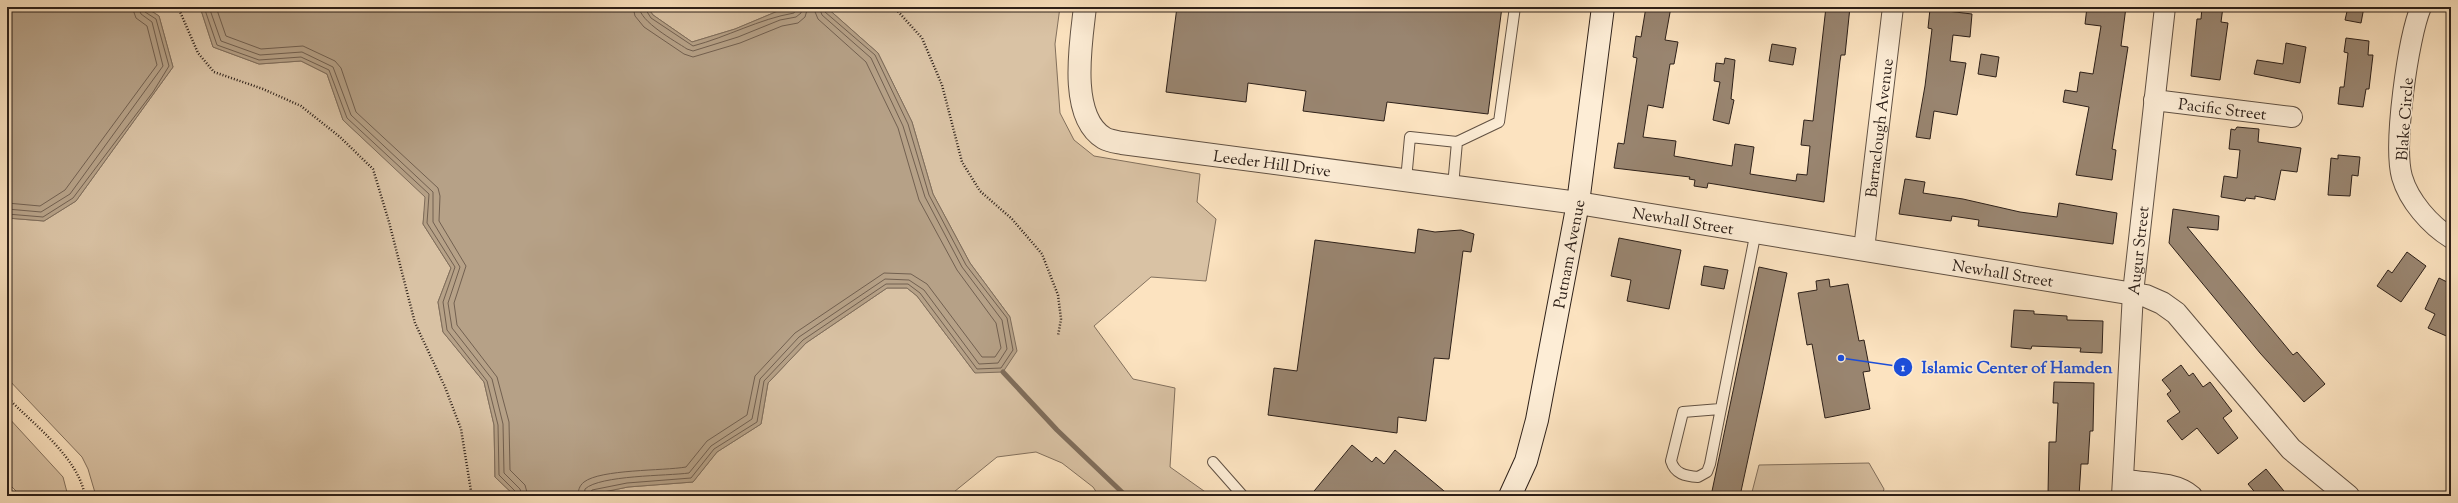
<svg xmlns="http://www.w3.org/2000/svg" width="2458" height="503" font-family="'Sorts Mill Goudy',serif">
<rect width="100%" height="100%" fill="#fce3c0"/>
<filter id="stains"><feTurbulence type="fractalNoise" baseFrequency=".005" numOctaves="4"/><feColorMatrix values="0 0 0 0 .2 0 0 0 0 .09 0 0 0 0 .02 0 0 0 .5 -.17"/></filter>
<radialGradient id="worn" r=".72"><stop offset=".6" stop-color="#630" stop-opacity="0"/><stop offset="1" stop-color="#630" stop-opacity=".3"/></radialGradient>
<!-- green -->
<path fill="#d9c2a4" stroke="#83715e" d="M 145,7 L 200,7 L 213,47 L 259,64 L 301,61 L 327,74 L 343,120 L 426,197 L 423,224 L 451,268 L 438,302 L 443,332 L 484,382 L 494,425 L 495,477 L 515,496 L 96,496 L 88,469 L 82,457 L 7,378 L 7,218 L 44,221 L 76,201 L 173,67 L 159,16 Z
M 647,7 L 806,7 L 778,11 L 735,29 L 692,42 L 653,15 Z
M 826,7 L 1060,7 L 1055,44 L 1060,113 L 1074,140 L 1094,156 L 1200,174 L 1197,202 L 1216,219 L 1206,281 L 1151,277 L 1094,326 L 1133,379 L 1175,388 L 1170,467 L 1211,496 L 1099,496 L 1093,487 L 1062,463 L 1036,452 L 997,457 L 949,496 L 584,496 L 628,487 L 693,482 L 717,452 L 761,424 L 768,383 L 806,343 L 887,288 L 907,288 L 917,296 L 975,373 L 1010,317 L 970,263 L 933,194 L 912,122 L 878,53 Z
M 7,416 L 63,477 L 68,496 L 21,496 L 7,482 Z
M 1869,463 L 1884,489 L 1882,496 L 1751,496 L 1759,465 Z"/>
<!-- water -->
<path fill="#b6a187" stroke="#7f6d5b" d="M 7,7 L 145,7 L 159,16 L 173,67 L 76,201 L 44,221 L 7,218 Z
M 200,7 L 647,7 L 653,15 L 692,42 L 735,29 L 778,11 L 826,7 L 878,53 L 912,122 L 933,194 L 970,263 L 1010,317 L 1017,351 L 1003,372 L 975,373 L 917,296 L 907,288 L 887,288 L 806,343 L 768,383 L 761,424 L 717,452 L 693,482 L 628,487 L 584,496 L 515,496 L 495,477 L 494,425 L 484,382 L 443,332 L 438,302 L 451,268 L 423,224 L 425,197 L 343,120 L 327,74 L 301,61 L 259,64 L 213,47 Z"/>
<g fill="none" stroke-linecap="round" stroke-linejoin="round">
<!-- shore -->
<path stroke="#726050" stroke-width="1" d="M 204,7 L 217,45 L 259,60 L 301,57 L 329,70 L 347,118 L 429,194 L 427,223 L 455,267 L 443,302 L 447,330 L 487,381 L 498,425 L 499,475 L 516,492 L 517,496
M 209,7 L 221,41 L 260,55 L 302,52 L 333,67 L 351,115 L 433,192 L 433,222 L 460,267 L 448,303 L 452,328 L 492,379 L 503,424 L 504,473 L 520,489 L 522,496
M 216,7 L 226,36 L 261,49 L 303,46 L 335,61 L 341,68 L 356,112 L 438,188 L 440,196 L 439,221 L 466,266 L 454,303 L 457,325 L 497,377 L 509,422 L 510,470 L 525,485 L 528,496
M 633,7 L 635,16 L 644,27 L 684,54 L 693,57 L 740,43 L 782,26 L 798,23 L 805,17 L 808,7
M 639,7 C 640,22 675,41 687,49 L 693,51 L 738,37 L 780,20 L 796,17 L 801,13 L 802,7
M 644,7 L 651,18 L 693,46 C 727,37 759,19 794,13 L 797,7
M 7,203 L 40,206 L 65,190 L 157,65 L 147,26 L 136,18 L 132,7
M 7,209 L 41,212 L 70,194 L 163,66 L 152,22 L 141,14 L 138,7
M 7,214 L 43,217 L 73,198 L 153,92 L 169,66 L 156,19 L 145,12 L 144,7
M 578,496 C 578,491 579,486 584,482 C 601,469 663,471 686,467 L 707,441 L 747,415 L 755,376 L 795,333 L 884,273 L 911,274 L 927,284 L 982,357 L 995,357 L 1001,348 L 996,323 L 957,270 L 919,200 L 898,128 L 866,62 L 818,19 L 813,7
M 584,496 L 585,489 C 600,475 667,476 689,473 L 711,446 L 752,419 L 760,379 L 799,337 L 885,279 L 909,280 L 924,290 L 979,364 L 998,363 L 1007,349 L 1002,320 L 962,267 L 925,197 L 903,126 L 871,58 L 822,15 L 819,7
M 589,496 L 592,490 L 627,483 L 691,478 L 714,449 L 757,422 L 764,381 L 803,340 L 886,284 L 908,284 L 920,293 L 977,369 L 1001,368 L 1013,350 L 1007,318 L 966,265 L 929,195 L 908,124 L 875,55 L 825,12 L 824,7"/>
<!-- stream -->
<path stroke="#7f6d5b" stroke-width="5" d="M 1003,372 L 1057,430 L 1126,496"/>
</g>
<!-- building -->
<path fill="#998570" stroke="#2d2019" d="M 1177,7 L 1502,7 L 1488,114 L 1387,102 L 1384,121 L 1303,111 L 1306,91 L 1248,83 L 1246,102 L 1166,92 Z
M 1646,7 L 1671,7 L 1665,40 L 1678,42 L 1674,64 L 1670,64 L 1663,108 L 1648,105 L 1643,137 L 1676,141 L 1674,156 L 1732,166 L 1735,144 L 1754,147 L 1750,174 L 1796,181 L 1797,174 L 1807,175 L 1810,146 L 1801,145 L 1804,120 L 1813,121 L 1826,7 L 1850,7 L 1845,55 L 1841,55 L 1840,61 L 1824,202 L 1708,183 L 1707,188 L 1694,186 L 1695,180 L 1689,179 L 1690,177 L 1614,168 L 1618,143 L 1624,144 L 1637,58 L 1633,57 L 1636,36 L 1641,37 Z
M 2087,7 L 2126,7 L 2121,46 L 2128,47 L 2112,149 L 2116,150 L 2112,180 L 2076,175 L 2089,107 L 2063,102 L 2065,90 L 2077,92 L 2080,72 L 2093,74 L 2101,26 L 2085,24 Z
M 2202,7 L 2223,7 L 2221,22 L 2228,23 L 2220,80 L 2191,76 L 2197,19 L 2201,19 Z
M 2348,7 L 2364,7 L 2361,23 L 2345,20 Z
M 1930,9 L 1972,14 L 1970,37 L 1953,35 L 1950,61 L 1966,63 L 1957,115 L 1934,111 L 1930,139 L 1916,137 L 1925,86 L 1932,29 L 1928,28 Z
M 2346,38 L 2369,41 L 2368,55 L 2373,55 L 2369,89 L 2366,89 L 2363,107 L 2338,104 L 2340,87 L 2344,87 L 2348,53 L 2344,52 Z
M 2286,43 L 2306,47 L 2300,83 L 2254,74 L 2257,60 L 2283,64 Z
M 1772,44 L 1796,48 L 1793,65 L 1769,61 Z
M 1981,54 L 1999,57 L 1996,77 L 1978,74 Z
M 1725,58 L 1735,60 L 1731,99 L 1734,100 L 1729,124 L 1713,120 L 1720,82 L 1714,81 L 1716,63 L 1724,64 Z
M 2237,127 L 2259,129 L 2258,142 L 2301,148 L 2297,172 L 2281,170 L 2275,200 L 2255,196 L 2255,199 L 2246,198 L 2245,201 L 2221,197 L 2224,176 L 2237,178 L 2240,150 L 2229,149 L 2231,129 L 2235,130 Z
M 2338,155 L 2360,157 L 2358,176 L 2352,175 L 2350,196 L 2328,195 L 2331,158 L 2338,159 Z
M 1905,179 L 1925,182 L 1923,193 L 1963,199 L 2020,212 L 2057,217 L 2059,203 L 2117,213 L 2113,244 L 1978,226 L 1979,220 L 1952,216 L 1951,221 L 1899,214 Z
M 2173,209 L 2219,216 L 2218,230 L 2187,227 L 2293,355 L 2297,352 L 2325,384 L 2304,402 L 2260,353 L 2169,243 Z
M 1418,229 L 1435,232 L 1461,230 L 1474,234 L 1471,252 L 1463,251 L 1449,359 L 1434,358 L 1426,421 L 1398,417 L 1397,433 L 1268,415 L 1274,368 L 1297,371 L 1315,240 L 1415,253 Z
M 1619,238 L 1681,250 L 1669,309 L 1627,301 L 1631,280 L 1611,276 Z
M 2407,252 L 2426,266 L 2401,302 L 2377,286 L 2388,270 L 2392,273 Z
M 1704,266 L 1728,270 L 1724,289 L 1701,285 Z
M 1759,267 L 1787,273 L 1763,390 L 1740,496 L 1711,496 Z
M 2439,278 L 2451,284 L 2451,338 L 2428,328 L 2435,314 L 2425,309 Z
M 1829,279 L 1830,287 L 1848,284 L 1859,341 L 1864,340 L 1870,371 L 1863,372 L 1870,409 L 1825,418 L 1812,344 L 1807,345 L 1798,293 L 1817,290 L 1816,281 Z
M 2014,310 L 2034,311 L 2034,314 L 2067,316 L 2067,320 L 2103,321 L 2102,353 L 2080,352 L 2081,348 L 2032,346 L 2031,349 L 2011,347 Z
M 2181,365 L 2189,376 L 2193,373 L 2203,387 L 2210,382 L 2232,411 L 2223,418 L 2238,438 L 2218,454 L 2197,428 L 2182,440 L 2167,421 L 2180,412 L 2167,394 L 2171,391 L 2162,380 Z
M 2054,382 L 2094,383 L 2093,431 L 2090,431 L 2088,464 L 2081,464 L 2079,496 L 2048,494 L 2049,442 L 2056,442 L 2058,403 L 2053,403 Z
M 1352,445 L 1372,462 L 1376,457 L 1384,464 L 1395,450 L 1450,496 L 1310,496 Z
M 2266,469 L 2288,496 L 2258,496 L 2248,484 Z"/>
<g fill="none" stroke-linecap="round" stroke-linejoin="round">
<!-- service casing -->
<g stroke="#615143" stroke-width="12">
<path id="service" d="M 1406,180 L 1410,137 L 1457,142 L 1499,122 L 1515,7
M 1453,186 L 1457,142
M 1720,409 L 1683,412 L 1671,461 C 1675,474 1685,476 1698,477 L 1707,472 L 1710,464 L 1756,231
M 1213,462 L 1243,496"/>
</g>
<!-- minor casing -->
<g stroke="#615143" stroke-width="22">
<g id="minor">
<path d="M 2421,7 C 2408,38 2393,145 2402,177 C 2409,201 2430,225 2451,238"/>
<path id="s1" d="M 2154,100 L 2292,117"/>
<path id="s2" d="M 1864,249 L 1893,7"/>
<path d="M 2124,480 C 2145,483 2175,481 2192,496"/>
<path id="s3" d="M 2122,496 L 2133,293 L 2165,7"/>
</g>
</g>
<!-- tertiary casing -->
<g stroke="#615143" stroke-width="24">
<g id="tertiary">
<path id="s4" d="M 1085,7 C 1081,42 1068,116 1104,138 C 1109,141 1117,142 1122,143 L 1578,203 L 2146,296 L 2162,303 L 2176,313 L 2291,449 L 2348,496"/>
</g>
</g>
<!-- secondary casing -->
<g stroke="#2d2019" stroke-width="24">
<g id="secondary">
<path id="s5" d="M 1510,496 L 1526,461 L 1537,420 L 1578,203 L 1603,7"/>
</g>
</g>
<!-- path -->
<path stroke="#2d2019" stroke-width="2.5" stroke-dasharray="1 2" stroke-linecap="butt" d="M 178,7 L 198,53 L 214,72 L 263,89 L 301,106 L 340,137 L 373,169 L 389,222 L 415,323 L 445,387 L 461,429 L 471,491 L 475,496
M 894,7 L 922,38 L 942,85 L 962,162 L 980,191 L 1012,219 L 1042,254 L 1058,295 L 1061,319 L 1058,336
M 7,397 C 34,425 78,457 85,496"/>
<!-- service -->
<use href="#service" stroke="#fdedd6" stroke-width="10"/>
<!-- minor -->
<use href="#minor" stroke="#fdedd6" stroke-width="20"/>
<!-- tertiary -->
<use href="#tertiary" stroke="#fdedd6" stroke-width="22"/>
<!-- secondary -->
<use href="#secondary" stroke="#fdedd6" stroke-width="22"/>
</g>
<g text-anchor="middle" stroke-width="3" stroke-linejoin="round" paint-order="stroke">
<!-- street labels -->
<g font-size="16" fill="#2d2019" stroke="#fdedd6">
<text dy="6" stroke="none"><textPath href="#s1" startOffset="69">Pacific Street</textPath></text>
<text transform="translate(2404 119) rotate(-86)" y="6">Blake Circle</text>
<text dy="6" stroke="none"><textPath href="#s2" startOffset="122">Barraclough Avenue</textPath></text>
<text dy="6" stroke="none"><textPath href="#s4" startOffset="309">Leeder Hill Drive</textPath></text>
<text dy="6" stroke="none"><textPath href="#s4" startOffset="724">Newhall Street</textPath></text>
<text dy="6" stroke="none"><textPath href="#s3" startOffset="246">Augur Street</textPath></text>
<text dy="6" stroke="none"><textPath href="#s5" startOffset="250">Putnam Avenue</textPath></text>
<text dy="6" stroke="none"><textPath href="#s4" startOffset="1048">Newhall Street</textPath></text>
</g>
</g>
<!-- callouts -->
<path fill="none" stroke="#1d4ed8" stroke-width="1.5" d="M1841 358L1903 367"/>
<g fill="#1d4ed8" stroke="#fdedd6" stroke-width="1.5">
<circle cx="1841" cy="358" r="4"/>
<circle cx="1903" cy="367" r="10"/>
</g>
<g font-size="12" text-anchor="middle" font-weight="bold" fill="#fff">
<text x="1903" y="371">1</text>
</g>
<g font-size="17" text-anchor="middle" font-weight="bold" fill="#1d4ed8" stroke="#fdedd6" stroke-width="3" stroke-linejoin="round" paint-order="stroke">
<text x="2017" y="373">Islamic Center of Hamden</text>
</g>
<!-- margin -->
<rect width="2458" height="503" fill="none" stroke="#fce3c0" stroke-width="24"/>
<rect x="8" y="8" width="2442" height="487" fill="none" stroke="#2d2019" stroke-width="2"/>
<rect x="12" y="12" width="2434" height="479" fill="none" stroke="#2d2019"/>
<rect width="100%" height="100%" filter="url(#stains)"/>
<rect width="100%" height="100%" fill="url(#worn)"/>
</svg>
